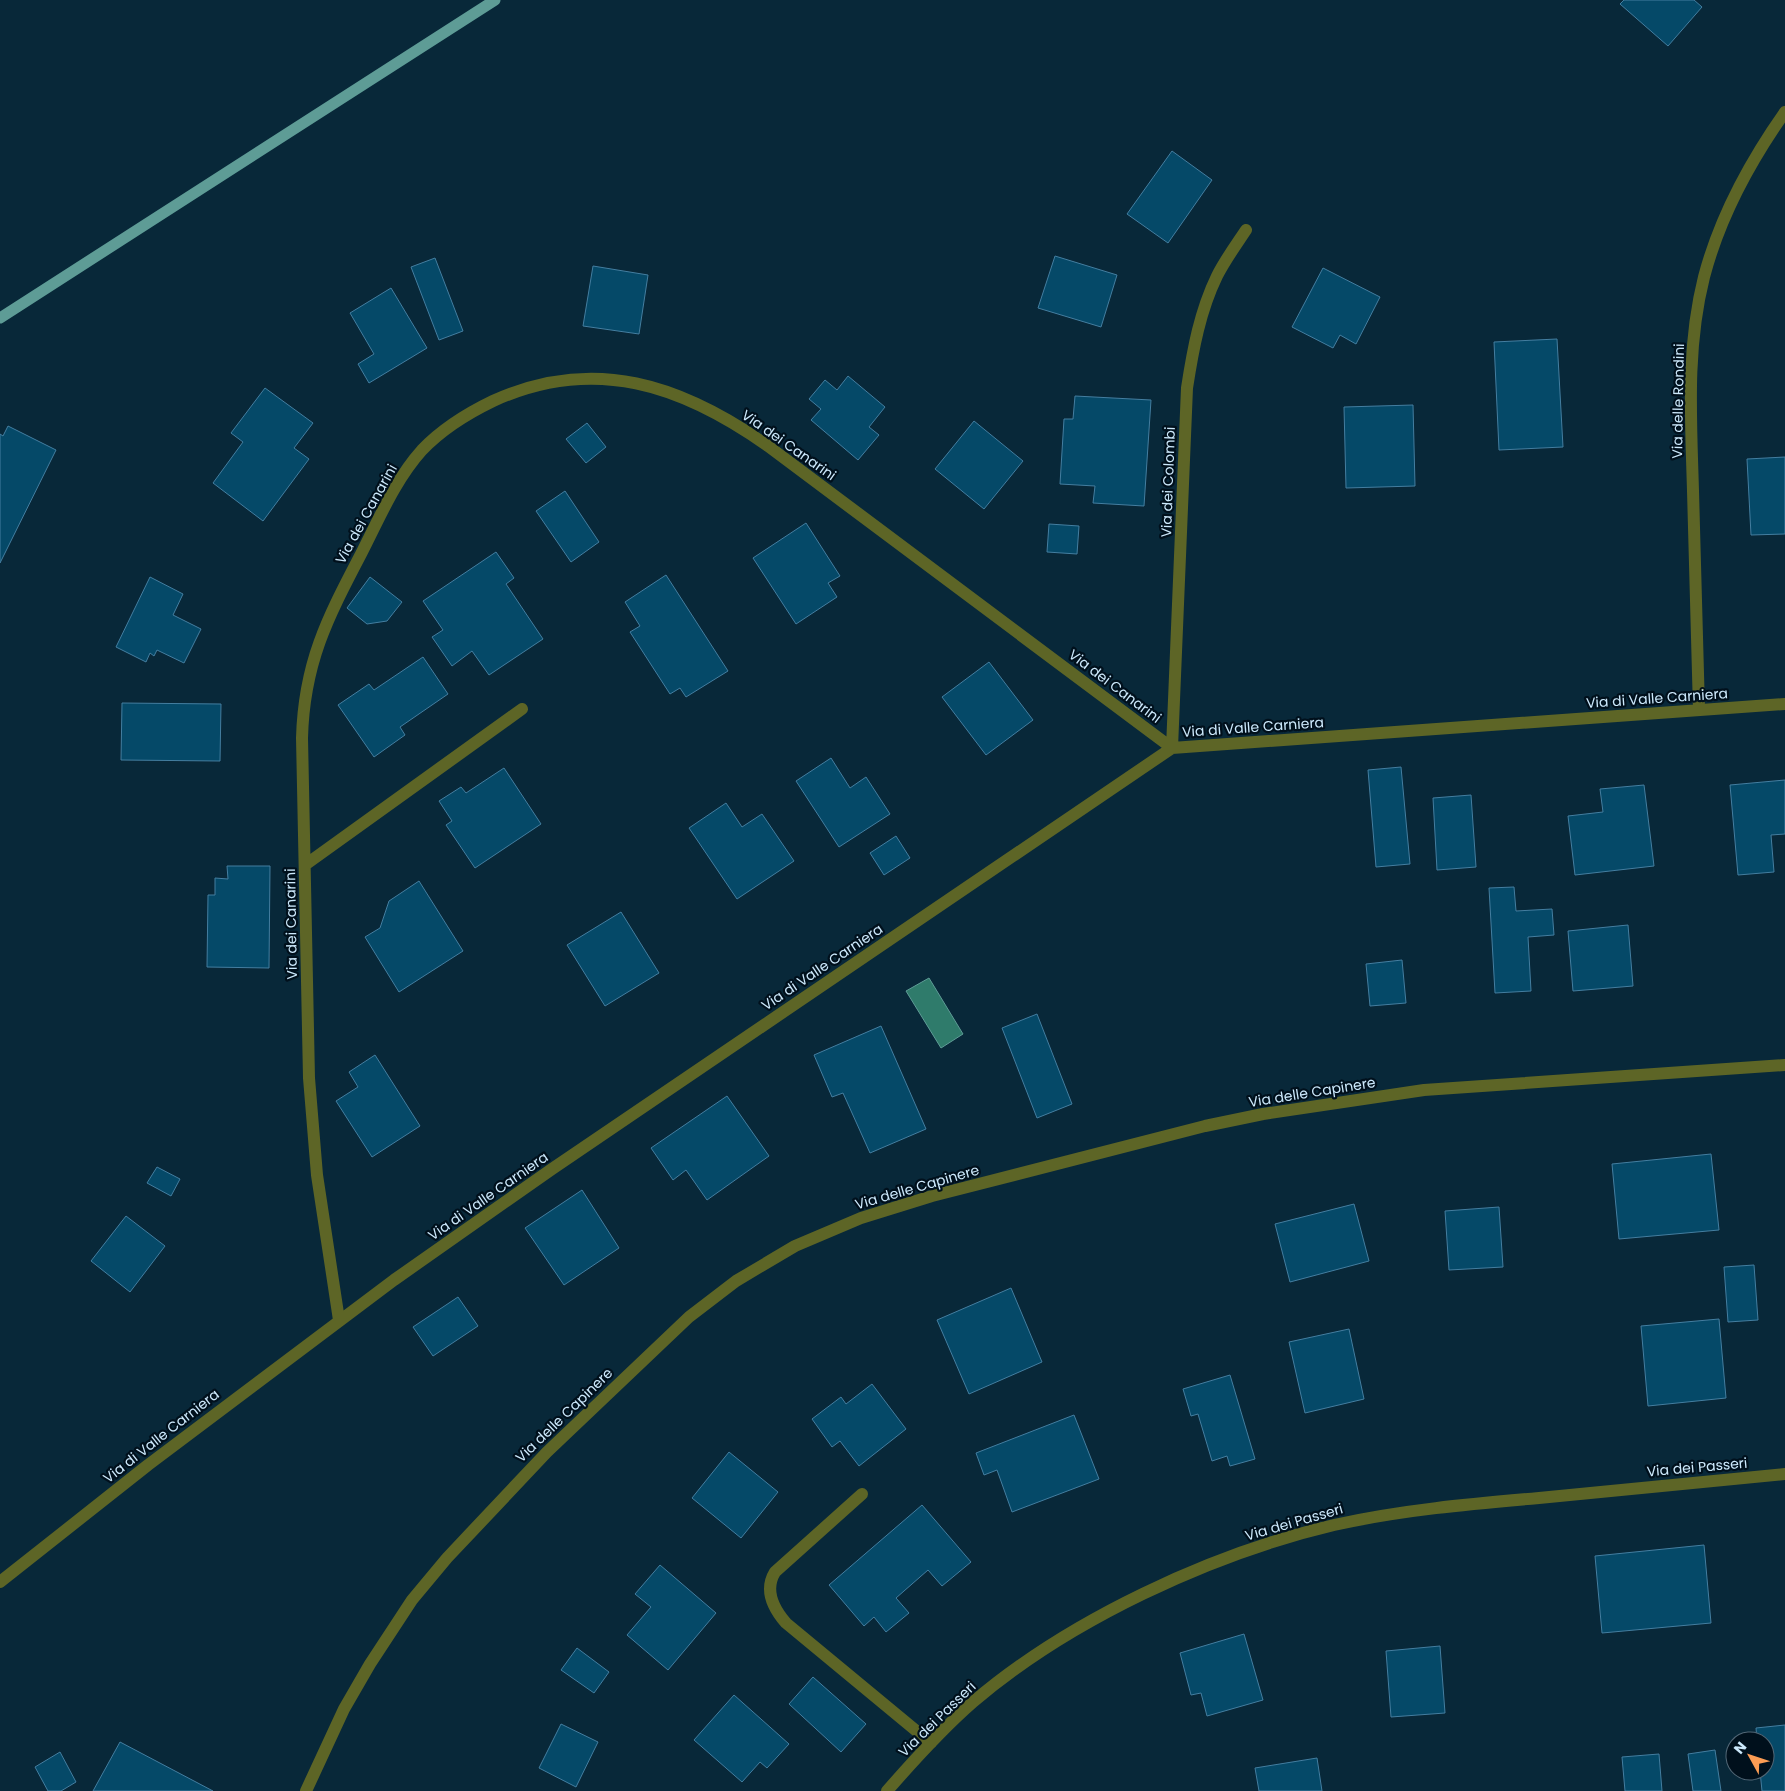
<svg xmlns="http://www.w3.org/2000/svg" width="1785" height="1791" font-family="Poppins,sans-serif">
<rect width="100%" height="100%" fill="#082839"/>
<!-- water -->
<path fill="#2f7b6b" stroke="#5e9c96" d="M 929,978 L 963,1034 L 941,1048 L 906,991 Z"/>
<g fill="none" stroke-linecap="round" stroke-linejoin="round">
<!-- stream -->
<path stroke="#5e9c96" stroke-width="11" d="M 0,318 L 495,0"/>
</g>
<!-- building -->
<path fill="#054968" stroke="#447ea0" d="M 1624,0 L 1694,0 L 1702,7 L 1668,46 L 1620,4 Z
M 1172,151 L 1212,180 L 1168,243 L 1127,214 Z
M 1055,256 L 1117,275 L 1101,327 L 1038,308 Z
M 435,258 L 463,331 L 439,340 L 411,267 Z
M 593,266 L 648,275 L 639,334 L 583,326 Z
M 1323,268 L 1380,297 L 1356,344 L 1340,335 L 1333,348 L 1292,327 Z
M 391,288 L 427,348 L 369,383 L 358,364 L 374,354 L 350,313 Z
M 1557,339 L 1563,447 L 1499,450 L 1494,342 Z
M 848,376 L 885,407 L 869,427 L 879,435 L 858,460 L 811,420 L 821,409 L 809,399 L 825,380 L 837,390 Z
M 265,388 L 313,423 L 294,448 L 309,459 L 263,521 L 213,483 L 243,442 L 231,433 Z
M 1075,396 L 1151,400 L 1144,506 L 1093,503 L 1095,486 L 1060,484 L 1064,419 L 1073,419 Z
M 1413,405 L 1415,486 L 1346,488 L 1344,407 Z
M 974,421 L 1023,461 L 984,509 L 935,469 Z
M 587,423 L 606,447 L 586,463 L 566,439 Z
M 8,426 L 56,450 L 0,563 L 0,434 L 3,436 Z
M 1785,457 L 1785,534 L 1751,535 L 1747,459 Z
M 565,491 L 599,542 L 571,562 L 536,511 Z
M 806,523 L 840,576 L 828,583 L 837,597 L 796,624 L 753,558 Z
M 1049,524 L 1079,526 L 1077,554 L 1047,552 Z
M 496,552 L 514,578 L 506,584 L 543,639 L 489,675 L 472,651 L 452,666 L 432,637 L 443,630 L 423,601 Z
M 666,575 L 728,671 L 686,697 L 680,688 L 670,694 L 630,632 L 640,626 L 625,602 Z
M 150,577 L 183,594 L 173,615 L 201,629 L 184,663 L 157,650 L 154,656 L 150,653 L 146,662 L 116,647 Z
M 370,577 L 402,602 L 387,621 L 367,624 L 347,608 Z
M 423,657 L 448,694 L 400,727 L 405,735 L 374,757 L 338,705 L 369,684 L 374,690 Z
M 989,662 L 1033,720 L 986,755 L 942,697 Z
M 122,703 L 221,704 L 220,761 L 121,760 Z
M 831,758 L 850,788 L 866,777 L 890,814 L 839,847 L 796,781 Z
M 1401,767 L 1410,864 L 1376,867 L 1368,770 Z
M 504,768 L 541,824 L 475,868 L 446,825 L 452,821 L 439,801 L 461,787 L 466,793 Z
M 1785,780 L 1785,834 L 1771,835 L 1774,872 L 1738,875 L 1730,785 Z
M 1644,785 L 1654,866 L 1575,875 L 1568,816 L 1603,812 L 1600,789 Z
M 1471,795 L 1476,867 L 1437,870 L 1433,798 Z
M 726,803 L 742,827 L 762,814 L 794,861 L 737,899 L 689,828 Z
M 896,836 L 910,858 L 884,875 L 870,853 Z
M 227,866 L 270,866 L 269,968 L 207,967 L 208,895 L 215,895 L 215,878 L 228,879 Z
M 419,881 L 463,951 L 399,992 L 365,937 L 380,928 L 389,901 Z
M 1514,887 L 1516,911 L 1552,909 L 1554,935 L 1528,937 L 1531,991 L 1495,993 L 1489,888 Z
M 621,912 L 659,973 L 605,1006 L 567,945 Z
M 1628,925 L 1633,986 L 1573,991 L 1568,931 Z
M 1402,960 L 1406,1003 L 1370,1006 L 1366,964 Z
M 1037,1014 L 1072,1104 L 1037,1118 L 1002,1028 Z
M 881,1026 L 926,1129 L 870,1153 L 843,1093 L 832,1097 L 814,1055 Z
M 375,1055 L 420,1126 L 372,1157 L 336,1101 L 358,1087 L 349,1072 Z
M 727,1096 L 769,1156 L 707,1200 L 686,1170 L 673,1180 L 651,1148 Z
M 1711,1154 L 1719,1230 L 1619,1239 L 1612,1164 Z
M 157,1167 L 180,1179 L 171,1196 L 147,1183 Z
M 582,1190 L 619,1248 L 564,1285 L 525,1228 Z
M 1354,1204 L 1369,1261 L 1290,1282 L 1275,1224 Z
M 1499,1207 L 1503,1267 L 1449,1270 L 1445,1211 Z
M 126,1216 L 165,1246 L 130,1292 L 91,1261 Z
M 1754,1265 L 1758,1320 L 1728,1322 L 1724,1267 Z
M 1011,1288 L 1042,1362 L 969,1394 L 937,1320 Z
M 458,1297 L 478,1326 L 433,1356 L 413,1327 Z
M 1719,1319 L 1726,1398 L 1648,1406 L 1641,1326 Z
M 1349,1329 L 1364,1399 L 1305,1413 L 1289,1342 Z
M 1230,1375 L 1255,1459 L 1230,1466 L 1227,1456 L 1212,1461 L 1198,1414 L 1191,1416 L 1183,1389 Z
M 872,1384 L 906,1429 L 859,1466 L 840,1441 L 832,1447 L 812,1419 L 841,1397 L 846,1404 Z
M 1074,1415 L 1099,1479 L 1012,1512 L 997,1470 L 984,1475 L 976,1453 Z
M 729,1452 L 778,1492 L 741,1538 L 692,1498 Z
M 922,1505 L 971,1562 L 942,1586 L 928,1570 L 896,1598 L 909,1613 L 886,1632 L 874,1617 L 864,1626 L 829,1585 Z
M 1704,1545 L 1711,1623 L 1602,1633 L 1595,1556 Z
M 660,1565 L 716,1613 L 668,1670 L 627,1635 L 651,1607 L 635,1594 Z
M 1244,1634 L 1263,1700 L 1207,1716 L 1201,1693 L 1191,1695 L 1180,1653 Z
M 1440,1646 L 1445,1713 L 1391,1717 L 1386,1651 Z
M 577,1648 L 609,1672 L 594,1693 L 561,1670 Z
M 813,1677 L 866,1724 L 841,1752 L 789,1704 Z
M 734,1695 L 789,1744 L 767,1768 L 760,1762 L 742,1782 L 694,1740 Z
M 561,1724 L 598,1742 L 576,1787 L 539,1768 Z
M 1785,1725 L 1785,1791 L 1762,1791 L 1760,1771 L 1765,1771 L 1765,1741 L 1757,1741 L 1756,1728 Z
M 120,1742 L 213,1791 L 93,1791 Z
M 1715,1750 L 1721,1791 L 1693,1791 L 1688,1754 Z
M 60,1752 L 76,1782 L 61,1791 L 48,1791 L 35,1767 Z
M 1659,1754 L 1662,1791 L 1625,1791 L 1622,1757 Z
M 1317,1758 L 1322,1791 L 1259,1791 L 1255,1768 Z"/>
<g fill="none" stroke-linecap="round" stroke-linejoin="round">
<!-- street -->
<path stroke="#5d6526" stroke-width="12" d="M 1699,710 C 1697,637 1695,564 1693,491 C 1691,419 1686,348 1704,277 C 1720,216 1749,163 1785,112
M 1172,748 L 1187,388 C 1193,349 1200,311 1217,276 C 1225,260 1236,245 1246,230
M 305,865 L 522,709
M 339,1320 L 317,1175 L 309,1078 L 302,738 C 304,663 327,619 361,554 C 379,519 395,480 422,450 C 443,428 466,414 493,401 C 594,355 682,385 768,446 L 1172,748
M 862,1494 L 775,1572 C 764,1590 773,1608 786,1623 L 931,1743
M 0,1582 L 148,1465 L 394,1280 L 552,1169 L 1172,748 L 1785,704
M 306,1791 L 344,1709 L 370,1664 L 412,1600 L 447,1558 L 547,1452 L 689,1317 L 736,1281 L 795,1246 L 861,1218 L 932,1196 L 1205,1126 L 1263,1114 L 1424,1090 L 1785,1065
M 887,1791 C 914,1760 942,1729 973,1702 C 1069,1620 1211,1554 1334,1525 C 1401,1510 1470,1504 1539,1498 C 1621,1490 1703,1482 1785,1474"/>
</g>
<g text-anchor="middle" stroke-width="4.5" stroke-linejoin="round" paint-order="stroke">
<!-- street labels -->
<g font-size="14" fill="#cce9fc" stroke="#00101c">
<text transform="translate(1678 401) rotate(-89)" y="5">Via delle Rondini</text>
<text transform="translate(789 445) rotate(35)" y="5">Via dei Canarini</text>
<text transform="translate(1168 482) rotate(-88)" y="5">Via dei Colombi</text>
<text transform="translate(366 514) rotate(-61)" y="5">Via dei Canarini</text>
<text transform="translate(1115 686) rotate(37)" y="5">Via dei Canarini</text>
<text transform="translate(1657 698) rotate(-4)" y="5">Via di Valle Carniera</text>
<text transform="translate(1253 727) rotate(-4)" y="5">Via di Valle Carniera</text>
<text transform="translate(291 924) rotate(-91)" y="5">Via dei Canarini</text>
<text transform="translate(822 967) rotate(-34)" y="5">Via di Valle Carniera</text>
<text transform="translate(1312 1092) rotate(-9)" y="5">Via delle Capinere</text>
<text transform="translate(917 1187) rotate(-16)" y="5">Via delle Capinere</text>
<text transform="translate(488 1196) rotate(-35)" y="5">Via di Valle Carniera</text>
<text transform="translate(564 1415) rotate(-44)" y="5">Via delle Capinere</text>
<text transform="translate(161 1436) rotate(-38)" y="5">Via di Valle Carniera</text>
<text transform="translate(1697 1467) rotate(-5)" y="5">Via dei Passeri</text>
<text transform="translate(1294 1522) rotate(-16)" y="5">Via dei Passeri</text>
<text transform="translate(937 1719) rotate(-44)" y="5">Via dei Passeri</text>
</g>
</g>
<!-- north arrow -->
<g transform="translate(1750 1756) rotate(310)"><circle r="24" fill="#00101c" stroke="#526776"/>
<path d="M0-4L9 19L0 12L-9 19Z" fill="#fc9d54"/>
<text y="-8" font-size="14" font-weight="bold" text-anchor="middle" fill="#cce9fc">N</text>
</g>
</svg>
